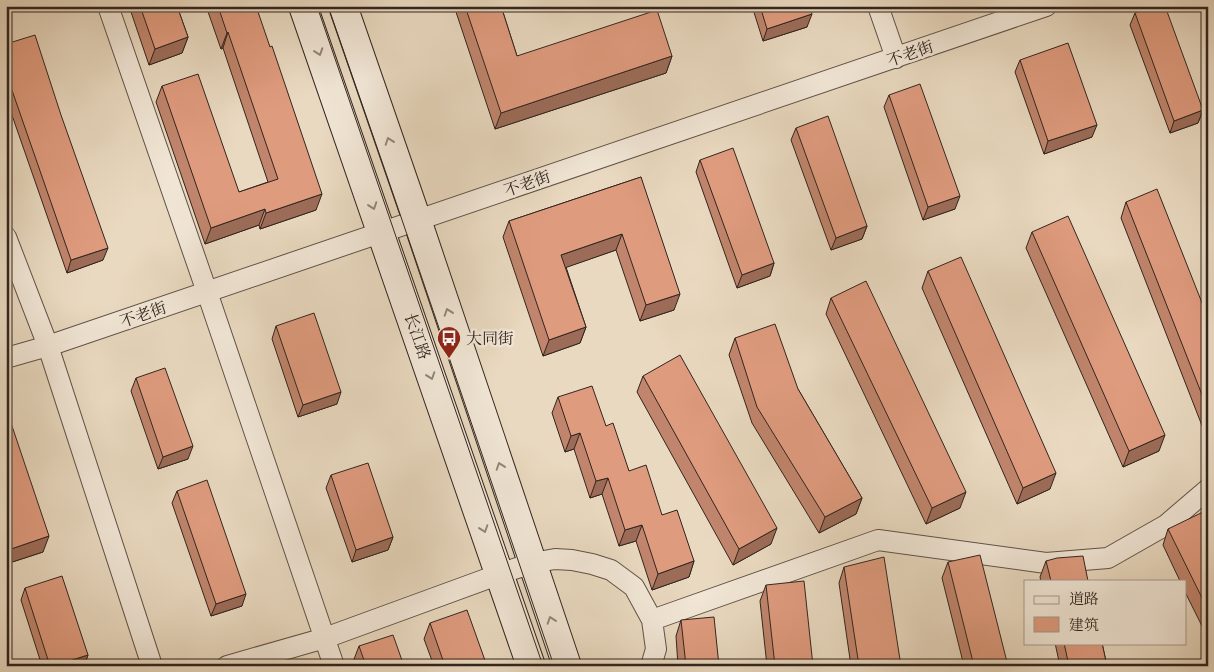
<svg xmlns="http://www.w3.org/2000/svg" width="1214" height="672" font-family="'IM FELL French Canon','Noto Serif SC',serif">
<rect width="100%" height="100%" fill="#e9d9c0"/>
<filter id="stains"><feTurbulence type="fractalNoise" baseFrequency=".004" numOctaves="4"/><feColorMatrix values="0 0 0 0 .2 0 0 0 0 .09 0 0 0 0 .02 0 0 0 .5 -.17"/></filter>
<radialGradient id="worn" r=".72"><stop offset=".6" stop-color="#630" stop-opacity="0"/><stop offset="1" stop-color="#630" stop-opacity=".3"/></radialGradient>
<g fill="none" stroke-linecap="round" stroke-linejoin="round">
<!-- street casing -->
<g stroke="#605247" stroke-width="22">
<path id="street" d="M 108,6 L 207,292 L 334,666
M 878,6 L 896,58
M 6,237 L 48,346 L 152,666
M 6,358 L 48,346 L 1046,6
M 652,620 L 878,540 L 1046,563 L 1108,558 L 1166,525 L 1208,489
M 227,666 L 325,638 L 511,570 L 532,563 L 555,559 L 572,560 L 592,564 L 611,570 L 634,587 L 652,620 L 656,649 L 651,666"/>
</g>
<!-- secondary casing -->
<g stroke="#32251f" stroke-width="30">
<path id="secondary" d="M 303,6 L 531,666
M 343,6 L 417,220 L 567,666"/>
</g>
<!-- street -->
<use href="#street" stroke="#f1e6d6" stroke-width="20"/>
<!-- secondary -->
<use href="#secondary" stroke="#f1e6d6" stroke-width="28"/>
<!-- tram -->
<path stroke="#32251f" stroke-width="1" d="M 317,6 L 543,666
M 328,6 C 405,226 479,446 554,666"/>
</g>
<!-- wall -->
<path fill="#c0856c" stroke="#32251f" d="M 129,6 L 177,6 L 188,37 L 182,53 L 149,65 Z
M 206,6 L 256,6 L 316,210 L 260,229 L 259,225 L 205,244 L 156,102 L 162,86 L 239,192 L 268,182 L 223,48 L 221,49 Z
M 454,6 L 501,6 L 517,56 L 672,56 L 666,73 L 495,129 Z
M 752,6 L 809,6 L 807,27 L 763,41 Z
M 1135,13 L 1203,110 L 1198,123 L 1170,133 L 1130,25 Z
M 6,44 L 103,260 L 67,273 L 6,98 Z
M 1020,60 L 1092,137 L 1044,154 L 1015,72 Z
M 889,95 L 955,209 L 923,220 L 884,107 Z
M 796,128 L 867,226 L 862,239 L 831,250 L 791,140 Z
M 700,160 L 774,263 L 770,276 L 737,288 L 696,172 Z
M 641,177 L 674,310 L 640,321 L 616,250 L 566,267 L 586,327 L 580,343 L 543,356 L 503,237 L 509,221 Z
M 1126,202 L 1208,318 L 1208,441 L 1121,218 Z
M 1032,232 L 1159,451 L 1123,467 L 1026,248 Z
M 928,271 L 1050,489 L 1017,504 L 922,288 Z
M 831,298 L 960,508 L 926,524 L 826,314 Z
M 276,326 L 337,404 L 298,417 L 272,339 Z
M 735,338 L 798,389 L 862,498 L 856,514 L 819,533 L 752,423 L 729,355 Z
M 643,376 L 771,544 L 733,565 L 637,392 Z
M 136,378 L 188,459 L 158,469 L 131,391 Z
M 558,397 L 606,426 L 629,471 L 662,515 L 694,561 L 689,577 L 652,590 L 636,541 L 619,546 L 602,494 L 590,498 L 574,449 L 565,452 L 552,413 Z
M 6,421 L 43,552 L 6,564 Z
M 331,475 L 393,537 L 388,550 L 352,562 L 326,488 Z
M 177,491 L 242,606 L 211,616 L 172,503 Z
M 1208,522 L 1208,638 L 1185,592 L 1185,581 L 1180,581 L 1163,545 L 1168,529 Z
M 1046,561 L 1088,581 L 1041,581 L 1040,577 Z
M 948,562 L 1008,666 L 964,666 L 942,578 Z
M 844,567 L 901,666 L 851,666 L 839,583 Z
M 766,585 L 813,666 L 767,666 L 760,601 Z
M 25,588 L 88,655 L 84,666 L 42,666 L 21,600 Z
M 681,620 L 719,666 L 678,666 L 676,636 Z
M 430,623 L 487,666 L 434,666 L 424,639 Z
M 1055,643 L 1102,643 L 1107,666 L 1060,666 Z
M 359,646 L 404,666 L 354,666 L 353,662 Z"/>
<!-- shaded-wall -->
<path fill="#9c6c58" stroke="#32251f" d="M 812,14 L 807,27 L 763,41 L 767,29 Z
M 228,32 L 223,48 L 221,49 L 227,33 Z
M 188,37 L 182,53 L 149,65 L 155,49 Z
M 672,56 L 666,73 L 495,129 L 501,113 Z
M 1203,110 L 1198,123 L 1170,133 L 1174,121 Z
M 1097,125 L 1092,137 L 1044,154 L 1048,141 Z
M 322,194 L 316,210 L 260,229 L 266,213 Z
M 960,196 L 955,209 L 923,220 L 928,207 Z
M 265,209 L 259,225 L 205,244 L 211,228 Z
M 867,226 L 862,239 L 831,250 L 836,238 Z
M 622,234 L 616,250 L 556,271 L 561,255 Z
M 108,248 L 103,260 L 67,273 L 71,260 Z
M 774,263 L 770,276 L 737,288 L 742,275 Z
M 680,294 L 674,310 L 640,321 L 646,305 Z
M 586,327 L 580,343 L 543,356 L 549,340 Z
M 341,392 L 337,404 L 298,417 L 303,405 Z
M 580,433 L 574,449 L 565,452 L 571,436 Z
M 1165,435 L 1159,451 L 1123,467 L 1129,451 Z
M 193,446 L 188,459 L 158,469 L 163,457 Z
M 1056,473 L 1050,489 L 1017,504 L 1023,488 Z
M 608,478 L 602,494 L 590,498 L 596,481 Z
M 966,492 L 960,508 L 926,524 L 932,508 Z
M 862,498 L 856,514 L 819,533 L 825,517 Z
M 642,525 L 636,541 L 619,546 L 625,530 Z
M 777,528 L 771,544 L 733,565 L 739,549 Z
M 49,536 L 43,552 L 6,564 L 6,562 L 11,549 Z
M 393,537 L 388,550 L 352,562 L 356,550 Z
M 694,561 L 689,577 L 652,590 L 658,574 Z
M 246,594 L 242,606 L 211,616 L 216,604 Z
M 88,655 L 84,666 L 53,666 Z"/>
<!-- building -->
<path fill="#df9b7e" stroke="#32251f" d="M 140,6 L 177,6 L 188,37 L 155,49 Z
M 218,6 L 256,6 L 270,47 L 272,46 L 322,194 L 266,213 L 265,209 L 211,228 L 162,86 L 198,74 L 239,192 L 278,179 L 228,32 L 227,33 Z
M 465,6 L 501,6 L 517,56 L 657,10 L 672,56 L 501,113 Z
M 760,6 L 809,6 L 812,14 L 767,29 Z
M 1152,6 L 1165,6 L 1203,110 L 1174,121 L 1135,13 Z
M 35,35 L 61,115 L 108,248 L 71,260 L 6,73 L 6,44 Z
M 1068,43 L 1097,125 L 1048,141 L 1020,60 Z
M 920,84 L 960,196 L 928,207 L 889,95 Z
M 828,116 L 867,226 L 836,238 L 796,128 Z
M 733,148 L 774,263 L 742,275 L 700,160 Z
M 641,177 L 680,294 L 646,305 L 622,234 L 561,255 L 586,327 L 549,340 L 509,221 Z
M 1157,189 L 1208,318 L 1208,410 L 1126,202 Z
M 1068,216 L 1165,435 L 1129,451 L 1032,232 Z
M 961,257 L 1056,473 L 1023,488 L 928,271 Z
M 866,281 L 966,492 L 932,508 L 831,298 Z
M 314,313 L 341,392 L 303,405 L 276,326 Z
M 775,324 L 798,389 L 862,498 L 825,517 L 757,407 L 735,338 Z
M 680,355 L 777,528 L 739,549 L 643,376 Z
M 165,368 L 193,446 L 163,457 L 136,378 Z
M 592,386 L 606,426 L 613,423 L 629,471 L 646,465 L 662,515 L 677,510 L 694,561 L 658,574 L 642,525 L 625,530 L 608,478 L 596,481 L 580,433 L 571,436 L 558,397 Z
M 10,420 L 49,536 L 11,549 L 6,534 L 6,421 Z
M 368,463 L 393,537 L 356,550 L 331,475 Z
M 207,480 L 246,594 L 216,604 L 177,491 Z
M 1203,512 L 1208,522 L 1208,610 L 1168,529 Z
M 980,555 L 1008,666 L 974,666 L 948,562 Z
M 1083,556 L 1088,581 L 1051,581 L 1046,561 L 1057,558 Z
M 884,557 L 901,666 L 859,666 L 844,567 Z
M 62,576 L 88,655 L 53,666 L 50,666 L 25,588 Z
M 804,581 L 813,666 L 775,666 L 766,585 Z
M 467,610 L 487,666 L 445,666 L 430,623 Z
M 714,617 L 719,666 L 686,666 L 681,620 Z
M 393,635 L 404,666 L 366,666 L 359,646 Z
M 1064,643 L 1102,643 L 1107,666 L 1069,666 Z"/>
<!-- one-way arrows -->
<defs><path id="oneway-chevron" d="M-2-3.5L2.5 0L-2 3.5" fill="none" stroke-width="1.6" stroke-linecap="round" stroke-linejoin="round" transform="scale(1.25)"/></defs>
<g stroke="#92867a">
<use href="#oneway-chevron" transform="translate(319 52) rotate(71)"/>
<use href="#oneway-chevron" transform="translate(389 141) rotate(-109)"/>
<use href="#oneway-chevron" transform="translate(373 206) rotate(71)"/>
<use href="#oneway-chevron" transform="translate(448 312) rotate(-109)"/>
<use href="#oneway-chevron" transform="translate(431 376) rotate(71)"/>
<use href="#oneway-chevron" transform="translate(500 466) rotate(-109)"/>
<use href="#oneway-chevron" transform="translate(484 529) rotate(71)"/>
<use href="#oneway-chevron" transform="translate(551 620) rotate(-109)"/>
</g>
<!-- icons -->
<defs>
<g id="bus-pin" transform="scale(1.25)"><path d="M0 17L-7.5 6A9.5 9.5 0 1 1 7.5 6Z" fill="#8f2418" stroke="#f1e6d6"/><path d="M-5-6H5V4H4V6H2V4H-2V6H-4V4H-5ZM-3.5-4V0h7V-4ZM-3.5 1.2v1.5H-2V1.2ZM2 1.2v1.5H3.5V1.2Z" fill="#fff"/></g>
</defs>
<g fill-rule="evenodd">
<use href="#bus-pin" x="449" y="338"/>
</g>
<g text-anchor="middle" stroke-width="5" stroke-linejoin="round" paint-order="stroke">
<!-- street labels -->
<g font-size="16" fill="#32251f" stroke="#f1e6d6">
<text transform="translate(910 53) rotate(-19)" y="6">不老街</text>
<text transform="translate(527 183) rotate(-19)" y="6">不老街</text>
<text transform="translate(143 314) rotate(-19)" y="6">不老街</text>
<text transform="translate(418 336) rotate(71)" y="6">长江路</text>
</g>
<!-- poi labels -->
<g font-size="16" fill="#32251f" stroke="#f1e6d6" text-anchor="start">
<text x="466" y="344">大同街</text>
</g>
</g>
<!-- margin -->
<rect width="1214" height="672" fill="none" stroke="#e9d9c0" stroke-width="25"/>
<rect x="8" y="8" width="1199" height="657" fill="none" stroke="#32251f" stroke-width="2.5"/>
<rect x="12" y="12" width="1189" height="647" fill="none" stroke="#32251f"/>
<!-- legend -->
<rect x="1024" y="580" width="162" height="65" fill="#f1e6d6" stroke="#a5998d"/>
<rect x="1034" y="596" width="25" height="8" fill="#f1e6d6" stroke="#a5998d"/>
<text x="1069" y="604" font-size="15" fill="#32251f">道路</text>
<rect x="1034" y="617" width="25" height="15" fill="#df9b7e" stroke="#a5998d"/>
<text x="1069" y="630" font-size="15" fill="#32251f">建筑</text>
<rect width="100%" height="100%" filter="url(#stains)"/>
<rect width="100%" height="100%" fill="url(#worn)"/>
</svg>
